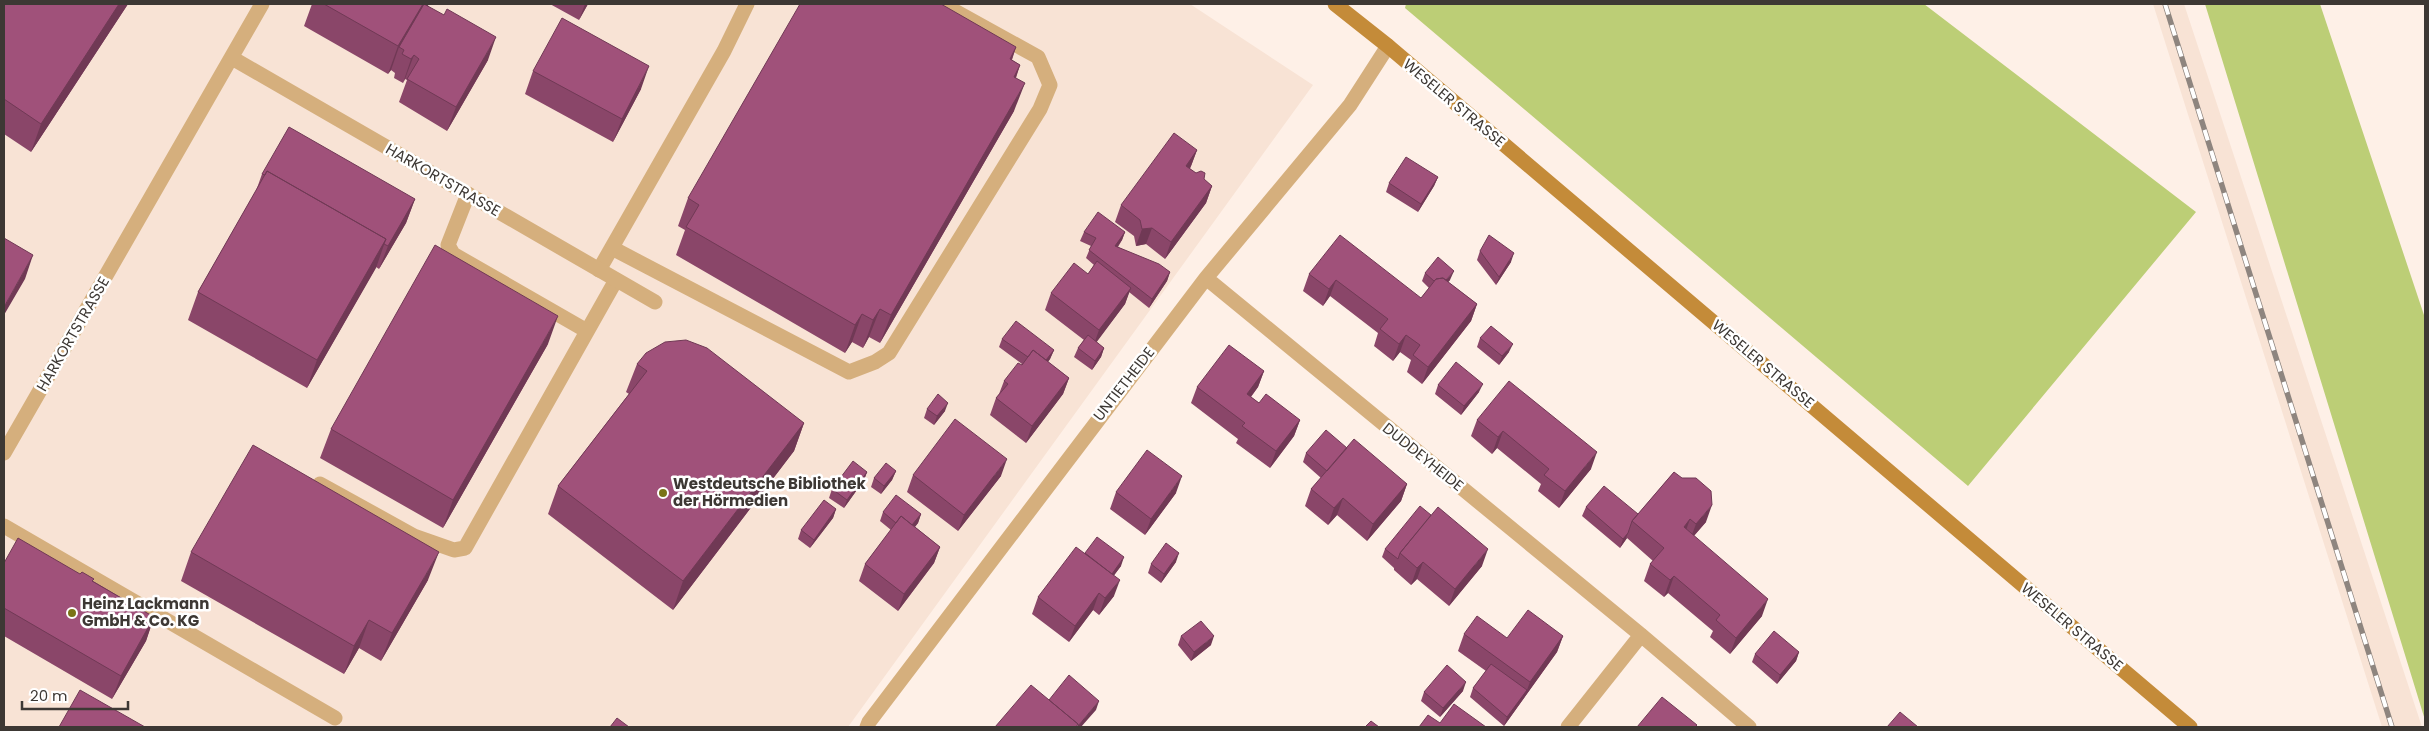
<svg xmlns="http://www.w3.org/2000/svg" width="2429" height="731" font-family="Poppins,sans-serif">
<rect width="100%" height="100%" fill="#fef0e7"/>
<!-- built -->
<path fill="#f8e3d5" d="M 4,4 L 1190,4 L 1313,85 L 848,727 L 4,727 Z
M 2153,4 L 2184,4 L 2422,727 L 2382,727 Z"/>
<!-- forest -->
<path fill="#bcce76" d="M 1406,4 L 1924,4 L 2196,212 L 1968,486 L 1405,8 Z
M 2205,4 L 2320,4 L 2425,318 L 2425,720 Z"/>
<g fill="none" stroke-linecap="round" stroke-linejoin="round">
<!-- service -->
<path stroke="#d5af7d" stroke-width="15" d="M 468,194 L 448,245 L 453,254 L 587,331
M 612,248 L 849,372 L 875,362 L 889,353 L 1040,109 L 1050,85 L 1038,57 L 942,4
M 599,270 L 724,51 L 747,4
M 320,484 L 414,536 L 454,550 L 465,548 L 616,280
M 4,526 L 335,718"/>
<!-- minor -->
<path stroke="#d5af7d" stroke-width="15" d="M 232,58 L 655,302
M 1206,278 L 1641,635 L 1749,727
M 4,453 L 262,4
M 867,727 L 869,722 L 1206,278 L 1350,105 L 1388,46
M 1568,727 L 1641,635"/>
<!-- secondary -->
<path stroke="#c48b39" stroke-width="15" d="M 1335,4 L 1388,46 L 2190,727"/>
<!-- rail casing -->
<g stroke="#8e857f" stroke-width="5.5">
<path id="rail" d="M 2165,4 L 2392,727"/>
</g>
<!-- rail -->
<use href="#rail" stroke="#fff" stroke-width="4" stroke-dasharray="11" stroke-linecap="butt"/>
</g>
<!-- wall -->
<path fill="#8a4669" d="M 4,4 L 128,4 L 31,152 L 4,134 Z
M 312,4 L 429,4 L 427,6 L 488,60 L 447,131 L 399,102 L 407,80 L 405,79 L 403,83 L 394,78 L 395,73 L 391,70 L 388,74 L 304,26 Z
M 550,4 L 588,4 L 579,20 Z
M 1016,47 L 1012,60 L 1020,65 L 1016,78 L 1014,111 L 880,343 L 869,337 L 863,348 L 852,342 L 845,353 L 676,255 L 685,230 L 678,226 L 688,198 Z
M 533,71 L 641,89 L 613,142 L 525,94 Z
M 1197,150 L 1191,166 L 1190,169 L 1212,186 L 1206,203 L 1165,259 L 1146,244 L 1136,246 L 1134,236 L 1115,222 L 1121,205 Z
M 262,174 L 415,199 L 406,223 L 379,269 L 376,267 L 307,388 L 188,320 L 198,292 L 256,191 Z
M 1438,177 L 1434,186 L 1418,212 L 1386,192 L 1389,183 Z
M 1084,232 L 1125,232 L 1122,240 L 1118,247 L 1170,272 L 1167,281 L 1149,308 L 1129,292 L 1125,304 L 1096,342 L 1104,348 L 1101,357 L 1092,370 L 1074,357 L 1078,348 L 1084,340 L 1045,310 L 1051,293 L 1088,274 L 1094,265 L 1086,258 L 1091,246 L 1080,241 Z
M 1480,251 L 1511,262 L 1496,285 L 1477,260 Z
M 1425,273 L 1450,280 L 1448,282 L 1477,304 L 1471,321 L 1422,384 L 1407,372 L 1411,360 L 1400,352 L 1393,361 L 1374,346 L 1378,333 L 1330,296 L 1323,306 L 1303,291 L 1309,274 L 1421,298 L 1429,288 L 1422,281 Z
M 1480,338 L 1509,352 L 1499,365 L 1477,347 Z
M 1002,339 L 1054,350 L 1050,359 L 1048,362 L 1069,378 L 1063,394 L 1026,443 L 990,415 L 996,398 L 999,394 L 1004,381 L 1022,364 L 999,347 Z
M 548,344 L 443,528 L 320,458 L 331,429 Z
M 637,364 L 804,423 L 794,451 L 673,610 L 548,514 L 558,486 L 629,394 L 626,392 Z
M 1264,371 L 1258,387 L 1251,397 L 1259,403 L 1300,420 L 1294,436 L 1270,468 L 1236,443 L 1238,439 L 1191,403 L 1197,387 Z
M 1438,385 L 1479,392 L 1461,415 L 1435,394 Z
M 927,409 L 945,411 L 934,425 L 924,418 Z
M 1477,420 L 1591,469 L 1559,508 L 1538,491 L 1541,484 L 1497,448 L 1492,454 L 1471,436 Z
M 1347,448 L 1407,484 L 1401,501 L 1367,541 L 1337,515 L 1328,525 L 1305,506 L 1311,489 L 1321,478 L 1303,462 L 1306,453 Z
M 896,471 L 892,480 L 881,494 L 871,487 L 874,478 Z
M 867,472 L 864,480 L 844,508 L 829,498 L 832,489 Z
M 1674,472 L 1706,522 L 1694,536 L 1762,616 L 1730,654 L 1710,637 L 1713,631 L 1668,593 L 1664,597 L 1644,581 L 1650,564 L 1653,561 L 1627,538 L 1620,548 L 1582,516 L 1586,507 L 1638,514 Z
M 913,475 L 1001,476 L 958,531 L 907,492 Z
M 1116,492 L 1176,493 L 1145,535 L 1110,509 Z
M 836,509 L 833,518 L 810,548 L 798,539 L 801,530 Z
M 883,512 L 921,514 L 918,523 L 915,527 L 940,547 L 934,563 L 898,611 L 859,581 L 865,564 L 891,530 L 880,521 Z
M 1385,549 L 1482,566 L 1449,606 L 1417,579 L 1411,585 L 1394,570 L 1394,568 L 1382,557 Z
M 191,552 L 428,580 L 381,661 L 359,648 L 344,674 L 181,581 Z
M 1085,553 L 1121,566 L 1114,575 L 1114,596 L 1099,615 L 1093,610 L 1069,642 L 1032,614 L 1038,597 Z
M 1176,562 L 1161,583 L 1148,573 L 1151,564 Z
M 4,563 L 93,581 L 154,617 L 146,641 L 112,699 L 4,636 Z
M 1464,634 L 1507,638 L 1563,636 L 1557,652 L 1504,726 L 1470,697 L 1473,688 L 1486,671 L 1458,651 Z
M 1181,636 L 1211,645 L 1191,661 L 1178,645 Z
M 1799,652 L 1796,661 L 1777,684 L 1752,662 L 1755,654 Z
M 1463,691 L 1440,717 L 1421,701 L 1424,692 Z"/>
<!-- shaded-wall -->
<path fill="#703955" d="M 119,4 L 128,4 L 31,152 L 41,124 Z
M 423,4 L 429,4 L 403,49 L 399,47 L 391,70 L 388,74 L 398,46 Z
M 585,4 L 588,4 L 579,20 Z
M 496,37 L 488,60 L 447,131 L 456,107 Z
M 1016,47 L 1006,76 L 1010,59 Z
M 414,55 L 405,79 L 403,83 L 411,59 Z
M 1020,65 L 1010,94 L 1014,77 Z
M 649,66 L 641,89 L 613,142 L 622,119 Z
M 1025,83 L 1014,111 L 880,343 L 891,315 Z
M 1197,150 L 1191,166 L 1180,183 L 1186,166 Z
M 1438,177 L 1434,186 L 1418,212 L 1421,204 Z
M 1212,186 L 1206,203 L 1165,259 L 1171,242 Z
M 415,199 L 406,223 L 379,269 L 388,246 Z
M 1152,228 L 1146,244 L 1136,246 L 1142,229 Z
M 1125,232 L 1122,240 L 1112,254 L 1115,246 Z
M 386,239 L 376,268 L 307,388 L 317,360 Z
M 1514,253 L 1511,262 L 1496,285 L 1499,277 Z
M 33,255 L 25,279 L 4,315 L 4,307 Z
M 1454,271 L 1450,280 L 1437,295 L 1441,286 Z
M 1170,272 L 1167,281 L 1149,308 L 1152,299 Z
M 1336,280 L 1330,296 L 1323,306 L 1329,289 Z
M 1131,288 L 1125,304 L 1093,347 L 1099,330 Z
M 1477,304 L 1471,321 L 1422,384 L 1428,367 Z
M 880,309 L 869,337 L 863,348 L 873,320 Z
M 862,314 L 852,342 L 845,353 L 855,325 Z
M 558,316 L 548,344 L 443,528 L 453,500 Z
M 1406,335 L 1400,352 L 1393,361 L 1399,344 Z
M 1513,344 L 1509,352 L 1499,365 L 1502,356 Z
M 1104,348 L 1101,357 L 1092,370 L 1095,361 Z
M 1054,350 L 1050,359 L 1038,375 L 1041,367 Z
M 1264,371 L 1258,387 L 1240,411 L 1247,394 Z
M 1069,378 L 1063,394 L 1026,443 L 1032,426 Z
M 1483,384 L 1479,392 L 1461,415 L 1464,406 Z
M 948,403 L 945,411 L 934,425 L 937,416 Z
M 1300,420 L 1294,436 L 1270,468 L 1276,451 Z
M 804,423 L 794,451 L 673,610 L 683,581 Z
M 1503,431 L 1497,448 L 1492,454 L 1498,437 Z
M 1597,452 L 1591,469 L 1559,508 L 1565,491 Z
M 1007,459 L 1001,476 L 958,531 L 964,515 Z
M 896,471 L 892,480 L 881,494 L 884,486 Z
M 867,472 L 864,480 L 844,508 L 847,500 Z
M 1182,476 L 1176,493 L 1145,535 L 1151,519 Z
M 1407,484 L 1401,501 L 1367,541 L 1373,524 Z
M 1343,498 L 1337,515 L 1328,525 L 1334,508 Z
M 1712,505 L 1706,522 L 1690,540 L 1696,524 Z
M 836,509 L 833,518 L 810,548 L 814,540 Z
M 921,514 L 918,523 L 904,540 L 907,531 Z
M 1690,519 L 1684,536 L 1684,527 Z
M 1628,533 L 1626,538 L 1627,538 L 1620,548 L 1623,539 Z
M 940,547 L 934,563 L 898,611 L 904,594 Z
M 1488,549 L 1482,566 L 1449,606 L 1455,589 Z
M 439,552 L 428,580 L 381,661 L 392,633 Z
M 1179,553 L 1176,562 L 1161,583 L 1164,574 Z
M 1124,557 L 1121,566 L 1104,589 L 1107,580 Z
M 1423,562 L 1417,579 L 1411,585 L 1417,568 Z
M 1674,576 L 1668,593 L 1664,597 L 1670,580 Z
M 1120,580 L 1114,596 L 1099,615 L 1105,598 Z
M 1099,593 L 1093,610 L 1069,642 L 1075,626 Z
M 1768,599 L 1762,616 L 1730,654 L 1736,638 Z
M 154,617 L 146,641 L 112,699 L 121,676 Z
M 369,620 L 359,648 L 344,674 L 354,646 Z
M 1214,636 L 1211,645 L 1191,661 L 1194,652 Z
M 1563,636 L 1557,652 L 1504,726 L 1507,717 L 1527,690 L 1530,682 Z
M 1799,652 L 1796,661 L 1777,684 L 1780,675 Z
M 1466,682 L 1463,691 L 1440,717 L 1443,708 Z
M 1099,701 L 1096,710 L 1081,727 L 1077,727 Z"/>
<!-- building -->
<path fill="#a0517a" stroke="#703955" d="M 4,4 L 119,4 L 41,124 L 4,99 Z
M 324,4 L 423,4 L 398,46 Z
M 424,4 L 444,15 L 447,9 L 496,37 L 456,107 L 407,79 L 419,59 L 414,55 L 411,59 L 402,54 L 404,50 L 399,47 Z
M 800,4 L 941,4 L 1016,47 L 1010,59 L 1020,65 L 1014,77 L 1025,83 L 891,315 L 880,309 L 873,320 L 862,314 L 855,325 L 686,227 L 699,205 L 688,198 Z
M 562,18 L 649,66 L 622,119 L 533,71 Z
M 289,127 L 415,199 L 388,246 L 384,244 L 386,239 L 267,171 L 265,175 L 262,174 Z
M 1174,133 L 1197,150 L 1186,166 L 1196,173 L 1201,171 L 1205,173 L 1204,179 L 1212,186 L 1171,242 L 1152,228 L 1142,229 L 1140,220 L 1121,205 Z
M 1406,157 L 1438,177 L 1421,204 L 1389,183 Z
M 267,171 L 386,239 L 317,360 L 198,292 Z
M 1098,212 L 1125,232 L 1115,246 L 1159,264 L 1170,272 L 1152,299 L 1089,250 L 1096,238 L 1084,232 Z
M 1340,235 L 1421,298 L 1436,279 L 1443,278 L 1477,304 L 1428,367 L 1413,355 L 1420,345 L 1406,335 L 1399,344 L 1380,329 L 1388,319 L 1336,280 L 1329,289 L 1309,274 Z
M 1489,235 L 1514,253 L 1499,277 L 1480,251 Z
M 4,238 L 33,255 L 4,307 Z
M 435,245 L 558,316 L 453,500 L 331,429 Z
M 1438,257 L 1454,271 L 1446,280 L 1443,278 L 1436,279 L 1434,281 L 1425,273 Z
M 1097,261 L 1131,288 L 1099,330 L 1051,293 L 1074,263 L 1088,274 Z
M 1016,321 L 1054,350 L 1046,360 L 1033,350 L 1028,357 L 1002,339 Z
M 1491,326 L 1513,344 L 1502,356 L 1480,338 Z
M 1088,335 L 1104,348 L 1095,361 L 1078,348 Z
M 686,340 L 707,348 L 804,423 L 683,581 L 558,486 L 647,371 L 637,364 L 646,353 L 665,342 Z
M 1229,345 L 1264,371 L 1247,394 L 1259,403 L 1266,394 L 1300,420 L 1276,451 L 1242,426 L 1245,423 L 1197,387 Z
M 1033,350 L 1069,378 L 1032,426 L 996,398 L 1008,384 L 1004,381 L 1018,363 L 1022,365 Z
M 1456,362 L 1483,384 L 1464,406 L 1438,385 Z
M 1509,381 L 1597,452 L 1565,491 L 1544,475 L 1549,469 L 1503,431 L 1498,437 L 1477,420 Z
M 938,394 L 948,403 L 937,416 L 927,409 Z
M 955,419 L 1007,459 L 964,515 L 913,475 Z
M 1326,430 L 1347,448 L 1327,471 L 1306,453 Z
M 1354,439 L 1407,484 L 1373,524 L 1343,498 L 1334,508 L 1311,489 Z
M 253,445 L 439,552 L 392,633 L 369,620 L 354,646 L 191,552 Z
M 1147,450 L 1182,476 L 1151,519 L 1116,492 Z
M 853,461 L 867,472 L 847,500 L 832,489 Z
M 886,463 L 896,471 L 884,486 L 874,478 Z
M 1674,472 L 1682,478 L 1696,478 L 1711,491 L 1712,505 L 1696,524 L 1690,519 L 1684,527 L 1768,599 L 1736,638 L 1716,620 L 1720,615 L 1674,576 L 1670,580 L 1650,564 L 1664,548 L 1632,521 Z
M 1604,486 L 1638,514 L 1632,521 L 1628,533 L 1623,539 L 1586,507 Z
M 896,495 L 921,514 L 912,525 L 901,516 L 896,523 L 883,512 Z
M 824,500 L 836,509 L 814,540 L 801,530 Z
M 1420,506 L 1431,515 L 1400,553 L 1398,559 L 1385,549 Z
M 1438,507 L 1488,549 L 1455,589 L 1423,562 L 1417,568 L 1400,553 Z
M 901,516 L 940,547 L 904,594 L 865,564 Z
M 1097,537 L 1124,557 L 1112,574 L 1085,553 Z
M 18,538 L 80,574 L 82,572 L 94,579 L 92,581 L 154,617 L 121,676 L 4,608 L 4,563 Z
M 1166,543 L 1179,553 L 1164,574 L 1151,564 Z
M 1076,547 L 1120,580 L 1105,598 L 1099,593 L 1075,626 L 1038,597 Z
M 1528,610 L 1563,636 L 1530,682 L 1464,634 L 1477,616 L 1507,638 Z
M 1201,621 L 1214,636 L 1194,652 L 1181,636 Z
M 1774,631 L 1799,652 L 1780,675 L 1755,654 Z
M 1491,664 L 1527,690 L 1507,717 L 1473,688 Z
M 1447,665 L 1466,682 L 1443,708 L 1424,692 Z
M 1069,675 L 1099,701 L 1078,726 L 1078,724 L 1049,700 Z
M 1031,685 L 1078,724 L 1076,727 L 995,727 Z
M 80,690 L 145,727 L 59,727 Z
M 1662,697 L 1697,725 L 1695,727 L 1637,727 Z
M 1454,704 L 1486,727 L 1419,727 L 1428,715 L 1440,723 Z
M 1900,712 L 1918,727 L 1887,727 Z
M 617,718 L 629,727 L 610,727 Z
M 1371,721 L 1379,727 L 1365,727 Z"/>
<!-- markers -->
<g fill="#7a7417" stroke="#fff" stroke-width="2">
<circle cx="663" cy="493" r="5"/>
<circle cx="72" cy="613" r="5"/>
</g>
<g text-anchor="middle" stroke-width="5" stroke-linejoin="round" paint-order="stroke">
<!-- street labels -->
<g font-size="15" fill="#3d3834" stroke="#fff">
<text transform="translate(1454 103) rotate(40)" y="5">WESELER STRASSE</text>
<text transform="translate(443 180) rotate(30)" y="5">HARKORTSTRASSE</text>
<text transform="translate(73 334) rotate(-60)" y="5">HARKORTSTRASSE</text>
<text transform="translate(1763 364) rotate(40)" y="5">WESELER STRASSE</text>
<text transform="translate(1124 384) rotate(-52)" y="5">UNTIETHEIDE</text>
<text transform="translate(1423 457) rotate(39)" y="5">DUDDEYHEIDE</text>
<text transform="translate(2072 627) rotate(40)" y="5">WESELER STRASSE</text>
</g>
<!-- poi labels -->
<g font-size="15" font-weight="bold" fill="#3d3834" stroke="#fff" text-anchor="start">
<text x="673" y="489">Westdeutsche Bibliothek<tspan x="673" dy="17">der Hörmedien</tspan></text>
<text x="82" y="609">Heinz Lackmann<tspan x="82" dy="17">GmbH &amp; Co. KG</tspan></text>
</g>
</g>
<!-- border -->
<rect width="2429" height="731" fill="none" stroke="#3d3834" stroke-width="10"/>
<!-- scale -->
<path d="M22 701v8h106v-8" fill="none" stroke="#3d3834" stroke-width="2.5"/>
<text x="30" y="701" font-size="15" fill="#3d3834" stroke="#ffffff" stroke-width="4" paint-order="stroke">20 m</text>
</svg>
